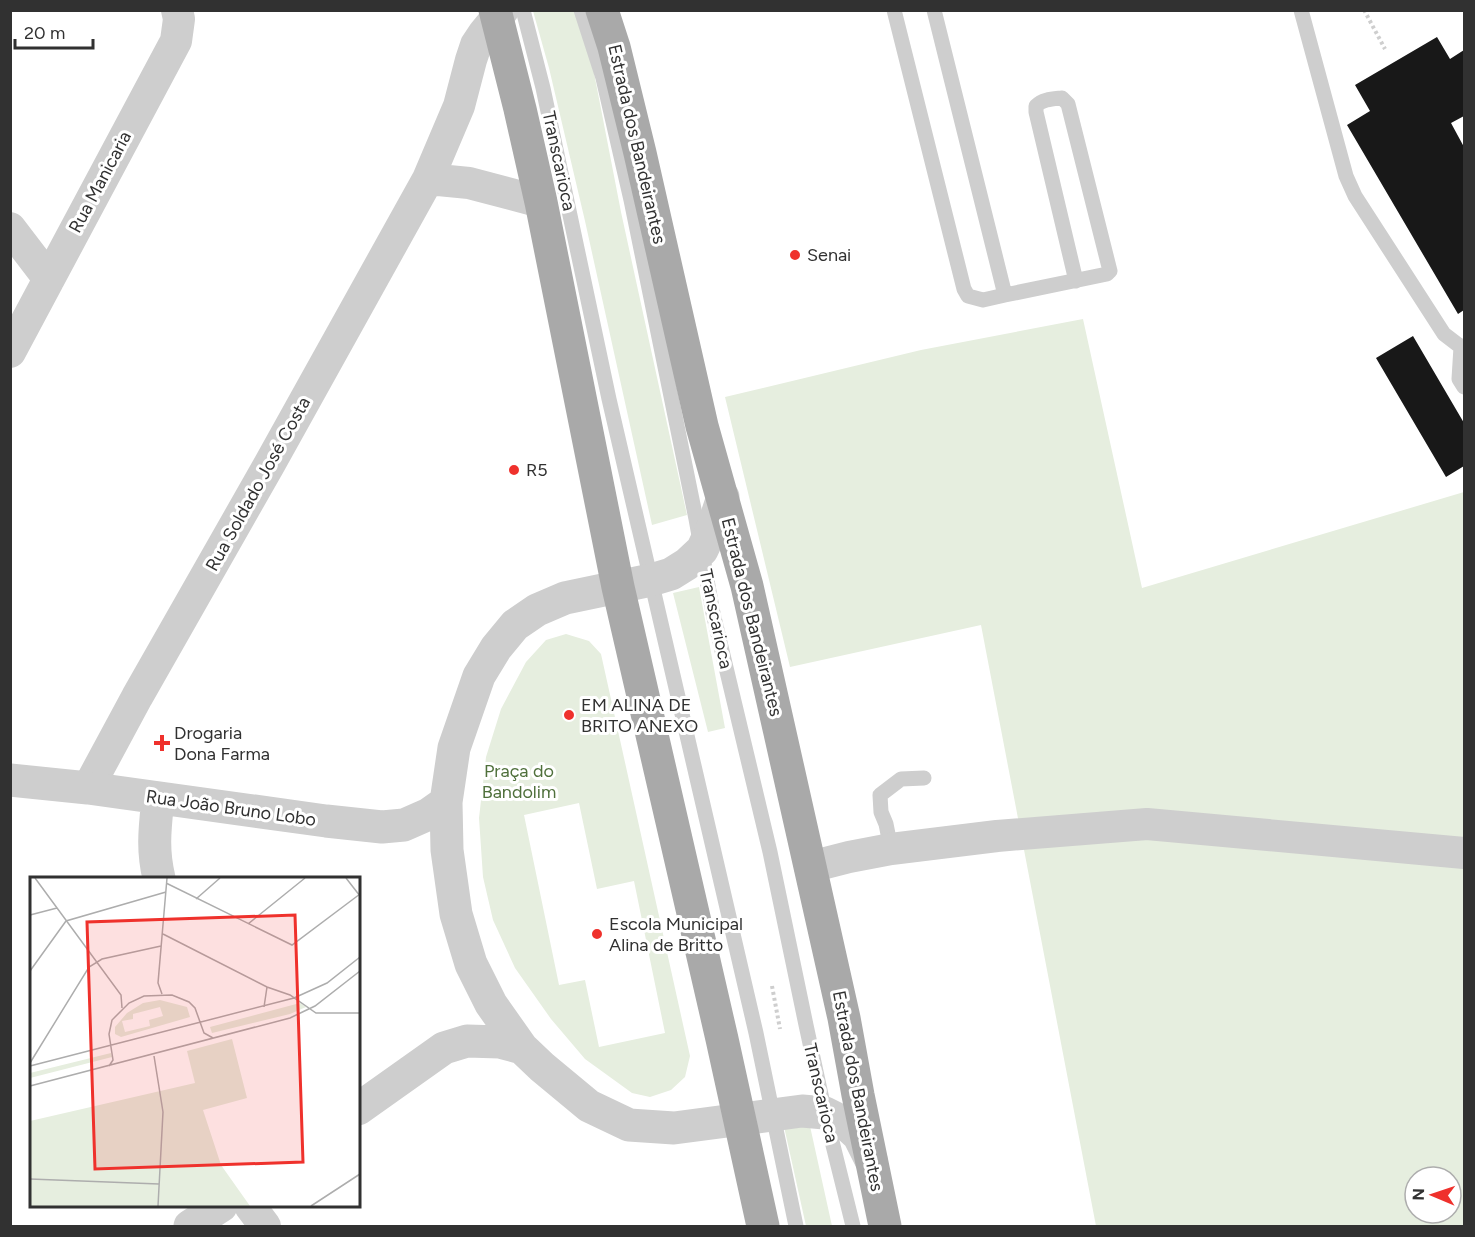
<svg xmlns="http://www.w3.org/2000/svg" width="1475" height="1237" font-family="Figtree,sans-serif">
<rect width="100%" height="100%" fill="#fff"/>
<!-- green -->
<path fill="#e6eedf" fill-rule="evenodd" d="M 533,11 L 576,11 L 589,47 L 621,212 L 687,515 L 652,525 L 585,221 L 549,68 Z
M 1083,319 L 1142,588 L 1464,492 L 1464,1226 L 1096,1226 L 981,625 L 790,667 L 725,397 L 921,350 ZM 1415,1177 L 1451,1177 L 1451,1213 L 1415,1213 Z
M 699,587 L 725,728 L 708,732 L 673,593 Z
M 566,634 L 589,641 L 601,654 L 690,1056 L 685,1077 L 671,1090 L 650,1097 L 632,1093 L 585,1059 L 551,1019 L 515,968 L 493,920 L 483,877 L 479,818 L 486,757 L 501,709 L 526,662 L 546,640 ZM 579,803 L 597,889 L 634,881 L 665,1033 L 599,1047 L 585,980 L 559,985 L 524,815 Z
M 808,1117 L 832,1226 L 806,1226 L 783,1122 Z"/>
<!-- building -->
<path fill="#181818" d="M 1437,37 L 1450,59 L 1464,50 L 1464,116 L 1451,123 L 1464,147 L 1464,310 L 1458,314 L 1347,125 L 1370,111 L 1355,85 Z
M 1413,336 L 1464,423 L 1464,466 L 1446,477 L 1376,358 Z"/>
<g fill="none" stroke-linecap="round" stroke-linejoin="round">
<!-- path -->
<path stroke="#cecece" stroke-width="4" stroke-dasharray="3 3" stroke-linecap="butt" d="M 1364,10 L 1385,49
M 772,986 L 780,1029"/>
<!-- service -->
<path stroke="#cecece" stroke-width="15" d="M 523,10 L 543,88 L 609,399 L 756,1033 L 796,1226
M 581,10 L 603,78 L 631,200 L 696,519 L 713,613 L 770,852 L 806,1025 L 825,1113 L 853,1226
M 894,10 L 964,289 L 968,296 L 983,300 L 1005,295 L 934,10
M 1301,10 L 1346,176 L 1355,196 L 1444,334 L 1461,347 L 1464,346
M 1005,295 L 1107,274 L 1110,271 L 1068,104 L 1062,98 C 1052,99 1043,99 1036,106 L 1036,112 L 1076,281
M 1461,347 L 1459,379 L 1464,387
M 891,849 L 886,824 L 881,812 L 880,795 L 901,779 L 924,778"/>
<!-- minor -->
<path stroke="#cecece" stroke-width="32" d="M 428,179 L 469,183 L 541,202
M 10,228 L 49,279
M 10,352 L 176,41 L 179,19 L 177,10
M 88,788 L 137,697 L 269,465 L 428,179 L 459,106 L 471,60 L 476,45 L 484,33 L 503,10
M 810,867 L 849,857 L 891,849 L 997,836 L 1147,824 L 1464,853
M 250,1206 L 265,1226"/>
<!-- tertiary -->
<path stroke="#cecece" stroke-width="33" d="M 723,497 L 713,527 L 702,550 L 687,564 L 671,574 L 651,580 L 565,598 L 537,610 L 515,625 L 496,648 L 479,676 L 454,748 L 446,802 L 447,850 L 456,914 L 471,964 L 491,1004 L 522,1048 L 542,1067 L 589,1106 L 629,1125 L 674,1128 L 802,1111 L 825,1113 L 845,1123 L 859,1136 L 871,1160
M 10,780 L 88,788 L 326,821 L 382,827 L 404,825 L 429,814 L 446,802
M 158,798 C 155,828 152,849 159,878
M 358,1109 L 444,1048 L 467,1041 L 500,1042 L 522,1048
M 190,1226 L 221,1206"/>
<!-- primary -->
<path stroke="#a9a9a9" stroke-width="33" d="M 495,10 L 520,109 L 541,202 L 618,587 L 722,1039 L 763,1226
M 602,10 L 614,47 L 640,153 L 702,426 L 747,586 L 844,1018 L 858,1095 L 885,1226"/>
</g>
<!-- markers -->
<g fill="#ef312c" stroke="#fff" stroke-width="2">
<circle cx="795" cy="255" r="6"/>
<circle cx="514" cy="470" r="6"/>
<circle cx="569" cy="715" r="6"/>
<path d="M159 734h6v6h6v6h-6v6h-6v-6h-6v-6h6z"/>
<circle cx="597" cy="934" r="6"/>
</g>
<g text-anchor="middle" stroke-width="6" stroke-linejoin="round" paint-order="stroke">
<!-- street labels -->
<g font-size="18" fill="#313131" stroke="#fff">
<text transform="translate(637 144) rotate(77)" y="6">Estrada dos Bandeirantes</text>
<text transform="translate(559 161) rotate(78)" y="6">Transcarioca</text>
<text transform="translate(100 182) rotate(-62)" y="6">Rua Manicaria</text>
<text transform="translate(258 484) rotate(-61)" y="6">Rua Soldado José Costa</text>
<text transform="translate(752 617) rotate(76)" y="6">Estrada dos Bandeirantes</text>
<text transform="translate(716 619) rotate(78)" y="6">Transcarioca</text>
<text transform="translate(231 808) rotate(8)" y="6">Rua João Bruno Lobo</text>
<text transform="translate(858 1091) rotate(79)" y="6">Estrada dos Bandeirantes</text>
<text transform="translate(821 1093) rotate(77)" y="6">Transcarioca</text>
</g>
<!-- poi labels -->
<g font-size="18" fill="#313131" stroke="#fff" text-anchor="start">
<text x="807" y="261">Senai</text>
<text x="526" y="476">R5</text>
<text x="581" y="711">EM ALINA DE<tspan x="581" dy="21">BRITO ANEXO</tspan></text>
<text x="174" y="739">Drogaria<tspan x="174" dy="21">Dona Farma</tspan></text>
<text x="609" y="930">Escola Municipal<tspan x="609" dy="21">Alina de Britto</tspan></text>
</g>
<!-- park labels -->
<g font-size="18" fill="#4f703b" stroke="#fff">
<text x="519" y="777">Praça do<tspan x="519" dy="21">Bandolim</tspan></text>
</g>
</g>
<!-- overview -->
<g transform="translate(30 877)">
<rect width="330" height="330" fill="#fff"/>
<path d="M 130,123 L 157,130 L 160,140 L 91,160 L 85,157 L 85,150 L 97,136 L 113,126 ZM 130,130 L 133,139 L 119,143 L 120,149 L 95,155 L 92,144 L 103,142 L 103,137 ZM 270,126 L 276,130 L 260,137 L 182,156 L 180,150 ZM 202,162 L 217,221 L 173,233 L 191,288 L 220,329 L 0,329 L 0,244 L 165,206 L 157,174 ZM 81,176 L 82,180 L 0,201 L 0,196 Z" fill="#e6eedf" fill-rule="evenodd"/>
<path fill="none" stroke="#adadad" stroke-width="1.5" d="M 5,1 L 91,118 L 92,131M 316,1 L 330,19M 136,6 L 262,68 L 330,17M 166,22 L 190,1M 0,38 L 27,31M 218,47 L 275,1M 133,57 L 237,110 L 260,118 L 286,136 L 330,136M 0,94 L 36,44 L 136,15M 132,117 L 128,106 L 137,1M 234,130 L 237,110M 124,179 L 133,235 L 128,329M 0,186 L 59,90 L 72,82 L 131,69M 0,189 L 264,121 L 297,106 L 330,80M 79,189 L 83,183 L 79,157 L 82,143 L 99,126 L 114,119 L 142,118 L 159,125 L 165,131 L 174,156 L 183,161M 0,209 L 260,141 L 285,129 L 330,94M 0,302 L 129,307M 281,329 L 330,297"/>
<path fill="#ef312c" fill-opacity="0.15" stroke="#ef312c" stroke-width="3" d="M 265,38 L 273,285 L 65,292 L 57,45 Z"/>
<rect width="330" height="330" fill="none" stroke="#313131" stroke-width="3"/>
</g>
<!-- border -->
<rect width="1475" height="1237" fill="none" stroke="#313131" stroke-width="24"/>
<!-- north arrow -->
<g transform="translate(1433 1195) rotate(272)"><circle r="28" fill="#ffffff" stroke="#adadad" stroke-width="1.5"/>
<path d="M0-4.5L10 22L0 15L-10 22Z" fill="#ef312c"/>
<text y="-9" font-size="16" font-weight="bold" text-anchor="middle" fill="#313131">N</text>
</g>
<!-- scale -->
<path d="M15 39v9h78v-9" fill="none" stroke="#313131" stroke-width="3"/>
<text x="24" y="39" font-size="18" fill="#313131" stroke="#ffffff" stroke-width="4.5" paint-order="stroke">20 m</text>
</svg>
